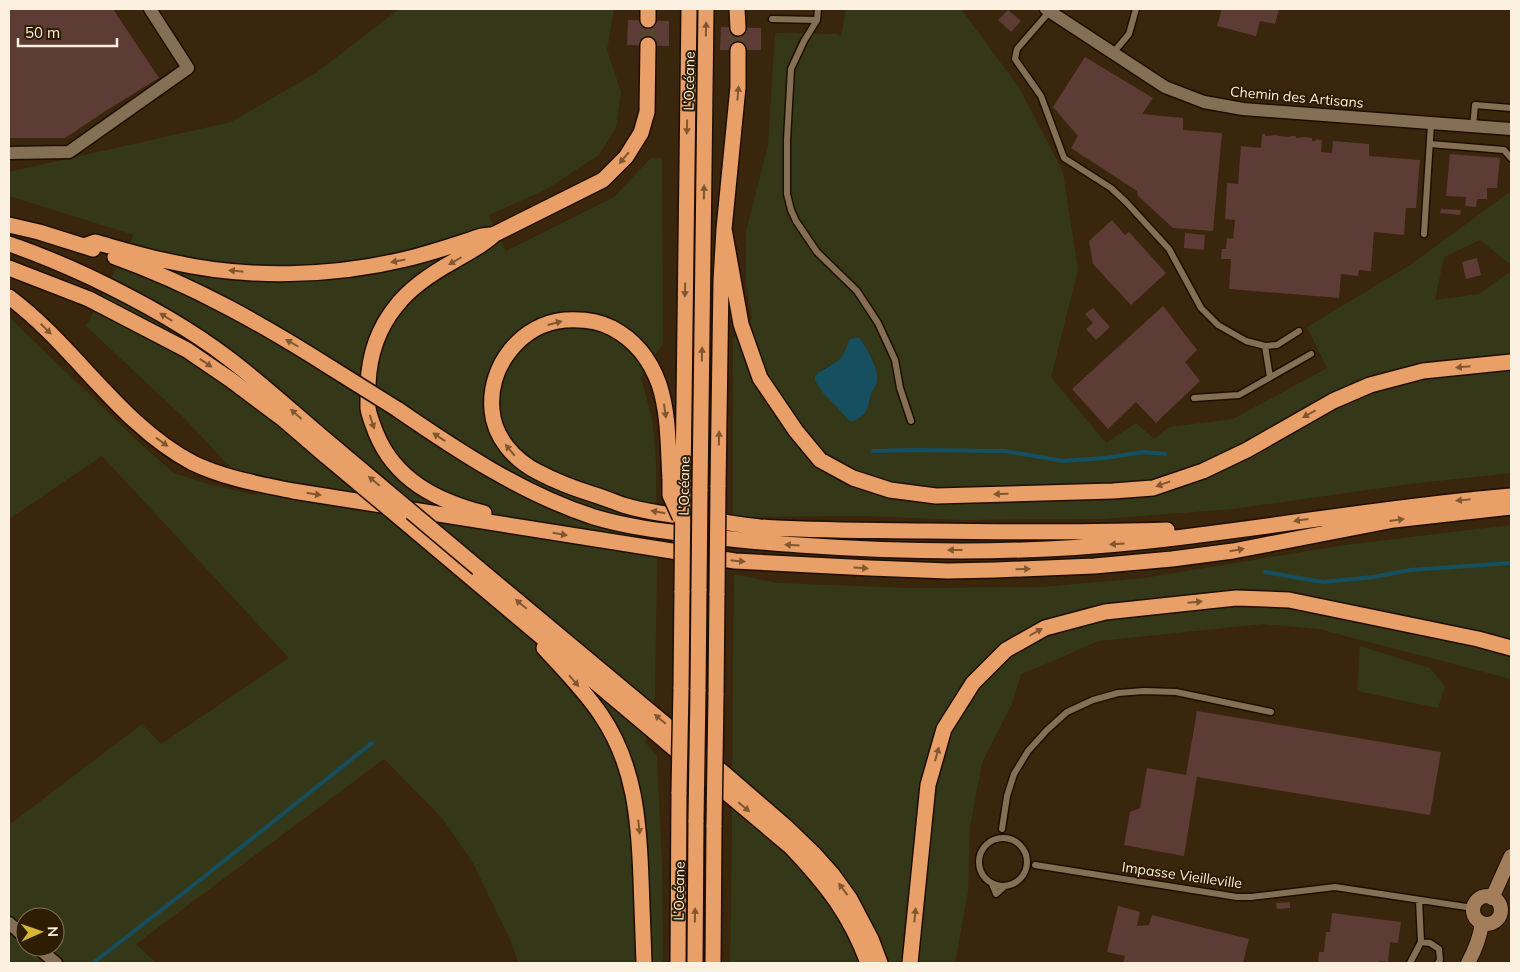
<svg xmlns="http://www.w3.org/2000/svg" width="1520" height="972" font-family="Mulish,sans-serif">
<rect width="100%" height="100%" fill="#39260d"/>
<!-- green -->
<path fill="#353818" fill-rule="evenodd" d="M 399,9 L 614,9 L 607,50 L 621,92 L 616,127 L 600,154 L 547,189 L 489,215 L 506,251 L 614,197 L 651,158 L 662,158 L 663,343 L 641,378 L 652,418 L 656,461 L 657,559 L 655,696 L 645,742 L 657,756 L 662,865 L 663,963 L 518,963 L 512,944 L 473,863 L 442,818 L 384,759 L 136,944 L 156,963 L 9,963 L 9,825 L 142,724 L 161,744 L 289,658 L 102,456 L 9,519 L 9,317 L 146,449 L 174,473 L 208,484 L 258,496 L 183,417 L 86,326 L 134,235 L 9,196 L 9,172 L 231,122 L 316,73 ZM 25,917 L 55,917 L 55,947 L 25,947 Z
M 846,9 L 961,9 L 1020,89 L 1063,172 L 1078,270 L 1051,377 L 1106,443 L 1136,423 L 1154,439 L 1169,427 L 1233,419 L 1327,368 L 1307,327 L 1410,265 L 1511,191 L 1511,265 L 1480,240 L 1444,257 L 1435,300 L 1479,294 L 1511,271 L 1511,473 L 1410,484 L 1233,509 L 1102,519 L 961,520 L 867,516 L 733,517 L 733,338 L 752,318 L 746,284 L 746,231 L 768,146 L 775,33 L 836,34 L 841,36 ZM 859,337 L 875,363 L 877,380 L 872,392 L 869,405 L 839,410 L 815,381 L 822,369 L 832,365 L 844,355 L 850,339 Z
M 1511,525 L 1511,680 L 1507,678 L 1319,629 L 1263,624 L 1098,641 L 1060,658 L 1021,674 L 1012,704 L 982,763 L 970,827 L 968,892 L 955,963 L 730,963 C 733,833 732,704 734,574 L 778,583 L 910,588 L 1042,587 L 1144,578 L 1345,545 Z
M 1360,646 L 1430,668 L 1445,686 L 1438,708 L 1357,691 Z"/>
<!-- water -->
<path fill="#164f5f" d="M 859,337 C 866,348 879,367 877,381 C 877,385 872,390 871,395 C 867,411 867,415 851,422 L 824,394 L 815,381 L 815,376 C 823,368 836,365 843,355 C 846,351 847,344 850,339 Z"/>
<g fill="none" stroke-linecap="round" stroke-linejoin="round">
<!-- stream -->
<path stroke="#164f5f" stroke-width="4" d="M 873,451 L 915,450 L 1005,451 L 1063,461 L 1105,458 L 1144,452 L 1165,454
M 1265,572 L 1323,582 L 1373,577 L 1410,570 L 1511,563
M 93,963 L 200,880 L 372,743"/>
</g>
<!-- building -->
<path fill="#5c3c35" d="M 9,9 L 113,9 L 159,78 L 107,110 L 65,138 L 9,138 Z
M 1222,9 L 1279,9 L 1275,24 L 1260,21 L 1256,36 L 1217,26 Z
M 1008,10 L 1021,21 L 1011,32 L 998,20 Z
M 628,20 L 669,21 L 669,46 L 627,45 Z
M 721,27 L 761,28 L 761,50 L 720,50 Z
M 1085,57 L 1153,98 L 1142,114 L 1183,118 L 1183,130 L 1222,133 L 1213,231 L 1173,228 L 1138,196 L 1137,191 L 1071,148 L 1078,136 L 1053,107 Z
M 1262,134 L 1265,134 L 1265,136 L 1277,135 L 1279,136 L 1290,137 L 1290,136 L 1296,136 L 1296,138 L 1305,137 L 1312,138 L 1312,141 L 1316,141 L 1316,139 L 1322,140 L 1321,152 L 1332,153 L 1333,141 L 1369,144 L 1369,156 L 1420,160 L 1416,208 L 1406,208 L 1404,235 L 1374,232 L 1371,271 L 1359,270 L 1358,276 L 1341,274 L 1339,298 L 1229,289 L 1231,259 L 1221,259 L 1222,249 L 1226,249 L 1227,238 L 1233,239 L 1235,220 L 1225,219 L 1227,183 L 1238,184 L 1241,146 L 1261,148 Z
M 1450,154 L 1500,158 L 1497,188 L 1487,188 L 1487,199 L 1477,199 L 1476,207 L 1465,206 L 1466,197 L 1446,196 Z
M 1441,209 L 1461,210 L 1460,215 L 1440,213 Z
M 1112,220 L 1125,235 L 1129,232 L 1166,273 L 1131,305 L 1093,264 L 1089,241 Z
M 1185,233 L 1205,235 L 1204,250 L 1184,248 Z
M 1477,258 L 1481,275 L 1466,279 L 1462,262 Z
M 1163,306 L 1197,350 L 1185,362 L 1200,381 L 1156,423 L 1136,402 L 1108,429 L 1072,389 Z
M 1093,308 L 1110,327 L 1096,340 L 1086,329 L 1093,323 L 1085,314 Z
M 1197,711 L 1441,752 L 1430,815 L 1197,777 L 1184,856 L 1124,845 L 1130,812 L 1140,808 L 1147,768 L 1186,775 Z
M 1290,902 L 1290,908 L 1277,909 L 1276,903 Z
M 1118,906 L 1140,912 L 1137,926 L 1149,925 L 1152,915 L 1249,939 L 1243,963 L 1123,963 L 1125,956 L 1107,952 Z
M 1332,913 L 1401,922 L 1398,943 L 1390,942 L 1388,962 L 1379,961 L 1379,963 L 1318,963 L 1319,952 L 1324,952 L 1326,932 L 1330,932 Z"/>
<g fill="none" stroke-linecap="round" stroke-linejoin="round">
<!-- motorway-tunnel -->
<path stroke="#56442d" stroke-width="15" stroke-dasharray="15 8" stroke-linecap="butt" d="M 738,28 L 738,50
M 648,45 L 648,20"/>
<!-- service casing -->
<g stroke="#1f0e00" stroke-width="9">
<path id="service" d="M 1050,11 L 1017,49 L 1015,59 L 1041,96 L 1064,158 L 1111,188 L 1126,202 L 1169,249 L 1201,308 L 1218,325 L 1246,341 L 1265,346 L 1277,345 L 1299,331
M 772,19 L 817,20 L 818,9
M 817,20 L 804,41 L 791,69 L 787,140 L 787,194 L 791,210 L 796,221 L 817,252 L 857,291 L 878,323 L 895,360 L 900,388 L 911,421
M 1113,53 L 1129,34 L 1136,9
M 1473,127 L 1475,105 L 1511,108
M 1430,144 L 1504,150 L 1511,158
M 1424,234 L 1431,124
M 1265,346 L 1270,377
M 1194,398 L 1239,395 L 1311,354
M 1002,829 L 1007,796 L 1014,774 L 1028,751 L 1047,730 L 1067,712 L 1093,700 L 1118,693 L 1144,691 L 1176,692 L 1271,712
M979 862a24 24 0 1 1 48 0a24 24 0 1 1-48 0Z
M 1035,865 L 1237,897 L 1251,897 L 1335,887 L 1473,908
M 992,884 L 996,894 L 1005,886
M 1421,942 L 1430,943 L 1439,949 L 1440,960 L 1438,963
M 1410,963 L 1421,942 L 1419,900"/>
</g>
<!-- minor casing -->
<g stroke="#1f0e00" stroke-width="15">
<path id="minor" d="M 1046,9 L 1165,87 L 1204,102 L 1243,109 L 1511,129
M 9,153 L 69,152 L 188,68 L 150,9
M 9,923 L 25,937
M 37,947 L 56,963"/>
</g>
<!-- secondary casing -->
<g stroke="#1f0e00" stroke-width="16">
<path id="secondary" d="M1473 910a14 14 0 1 1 28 0a14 14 0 1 1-28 0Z
M 1492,898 L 1511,856
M 1468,963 C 1475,950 1480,938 1482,923"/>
</g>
<!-- motorway casing -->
<g stroke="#1f0e00" stroke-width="18">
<path id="motorway" d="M 737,9 L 738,28
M 648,20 L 648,9
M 9,225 L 39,232 L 93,249
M 724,229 L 741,324 L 760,378 L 796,431 L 820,460 L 853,478 L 890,490 L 936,496 L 1113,491 L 1153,488 L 1203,471 L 1247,450 L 1333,401 L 1370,385 L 1423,371 L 1511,362
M 9,244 C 36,253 64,265 90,277 C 138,300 185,325 228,358 C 264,385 298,417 333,446
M 84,246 L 95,242 C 120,249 146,257 172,262 C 246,279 332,277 406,259 C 432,253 457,244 482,236 L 491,235
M 115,257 C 193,285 264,325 333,369
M 9,268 L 89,299 L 187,350 L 231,380 L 283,419 L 326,456
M 9,297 C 74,345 120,425 193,463 C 224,478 259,484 293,491 L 735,561 L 870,568 L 948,571 L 996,570 L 1094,566 L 1172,559 L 1233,551 L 1394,520 L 1511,507
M 397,409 C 458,451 523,494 594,517 C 627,527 662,531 696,535 C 730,539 765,543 799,545 C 912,553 1027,554 1139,542 C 1264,529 1387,506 1511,496
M 670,479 C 668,448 669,414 659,384 C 650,359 635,340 612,328 C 597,320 582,319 565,320 C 521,324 488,366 492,410 C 494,437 514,460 538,472 C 555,481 573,488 592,494 C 602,497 612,501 623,505 C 646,512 671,515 696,518 C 717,521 739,525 760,527 C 815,531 871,530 926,531 C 1006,532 1086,533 1167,530
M 683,482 L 689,9
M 718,487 L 721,281 L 724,229 L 738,87 L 738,50
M 700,491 L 706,9
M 484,513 C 437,501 395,480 376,433 C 373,425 369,416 368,408 C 368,400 368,392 368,385 C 369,355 378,328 397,305 C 412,286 434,272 454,261 C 470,251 481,247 495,234 L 603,180 L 626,157 L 641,133 L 647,112 L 648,45
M 399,517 L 791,847 C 826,884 850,914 868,963
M 478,568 L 726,775 L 786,827 L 815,855 L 832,874 L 850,899 L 871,939 L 880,963
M 544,648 C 564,670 585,691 601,715 C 635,765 639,821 641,879 C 642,907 643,935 644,963
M 681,689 L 682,591
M 698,691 L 699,589
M 716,695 L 717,593
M 678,963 L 679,792
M 695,963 L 696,820
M 713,963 L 714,825
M 910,963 L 928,785 L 944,729 L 973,683 L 1006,650 L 1045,628 L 1105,612 L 1236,598 L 1289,600 L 1478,639 L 1511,648"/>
</g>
<!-- service -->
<use href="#service" stroke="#857055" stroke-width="6"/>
<!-- minor -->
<use href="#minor" stroke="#857055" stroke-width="12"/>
<!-- secondary -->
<use href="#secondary" stroke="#a37e5b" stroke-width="14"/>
<!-- motorway -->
<use href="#motorway" stroke="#e89f68" stroke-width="15"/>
<!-- motorway-bridge casing -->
<g stroke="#1f0e00" stroke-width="18" stroke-linecap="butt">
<path id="motorway-bridge" d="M 333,369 L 397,409
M 333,446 L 478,568
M 326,456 L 399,517
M 670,479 L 670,495 L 680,517
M 699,589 L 700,491
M 682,591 L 683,482
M 717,593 L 718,487
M 679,792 L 681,689
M 696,820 L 698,691
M 714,825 L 716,695"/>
</g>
<!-- motorway-bridge -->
<use href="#motorway-bridge" stroke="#e89f68" stroke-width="15"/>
</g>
<!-- one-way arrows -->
<defs><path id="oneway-solid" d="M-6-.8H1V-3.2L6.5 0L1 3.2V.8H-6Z" transform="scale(1.25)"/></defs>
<g fill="#825730">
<use href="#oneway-solid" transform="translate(706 29) rotate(-89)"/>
<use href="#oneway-solid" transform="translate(738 93) rotate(-85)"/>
<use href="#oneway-solid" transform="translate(687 127) rotate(91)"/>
<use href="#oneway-solid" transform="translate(624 158) rotate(130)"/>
<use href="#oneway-solid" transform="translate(704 192) rotate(-89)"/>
<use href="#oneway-solid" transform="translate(398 261) rotate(169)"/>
<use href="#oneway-solid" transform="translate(455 261) rotate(150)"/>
<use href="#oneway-solid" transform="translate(236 271) rotate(-174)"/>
<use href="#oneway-solid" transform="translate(685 290) rotate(91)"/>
<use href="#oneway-solid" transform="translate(166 317) rotate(-148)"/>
<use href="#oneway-solid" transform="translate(555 323) rotate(-15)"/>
<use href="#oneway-solid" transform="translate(46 329) rotate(45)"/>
<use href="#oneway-solid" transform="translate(292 343) rotate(-150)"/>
<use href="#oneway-solid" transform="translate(702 354) rotate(-89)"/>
<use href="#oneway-solid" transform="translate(206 363) rotate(34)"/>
<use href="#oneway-solid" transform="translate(1463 367) rotate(175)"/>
<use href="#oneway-solid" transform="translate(665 411) rotate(82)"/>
<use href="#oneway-solid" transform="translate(296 414) rotate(-139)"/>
<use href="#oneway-solid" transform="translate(1309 414) rotate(151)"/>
<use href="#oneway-solid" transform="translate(372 422) rotate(72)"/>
<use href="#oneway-solid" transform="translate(439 437) rotate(-147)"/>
<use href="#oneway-solid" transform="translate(719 438) rotate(-89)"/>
<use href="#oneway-solid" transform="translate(162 442) rotate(36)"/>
<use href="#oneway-solid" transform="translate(510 450) rotate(-130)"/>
<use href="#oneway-solid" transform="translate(374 481) rotate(-140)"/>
<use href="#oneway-solid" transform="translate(1163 484) rotate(161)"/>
<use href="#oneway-solid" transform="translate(314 494) rotate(9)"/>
<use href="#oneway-solid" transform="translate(1001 494) rotate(178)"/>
<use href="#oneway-solid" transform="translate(1463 500) rotate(174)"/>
<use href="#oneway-solid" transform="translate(658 512) rotate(-170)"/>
<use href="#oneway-solid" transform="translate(1301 520) rotate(172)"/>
<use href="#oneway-solid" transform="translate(1397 520) rotate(-8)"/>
<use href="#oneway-solid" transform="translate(560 534) rotate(10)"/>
<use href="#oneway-solid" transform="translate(1117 544) rotate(176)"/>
<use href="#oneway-solid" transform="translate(792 545) rotate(-176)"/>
<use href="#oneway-solid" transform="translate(955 550) rotate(180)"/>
<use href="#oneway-solid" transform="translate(1237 550) rotate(-10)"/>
<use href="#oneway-solid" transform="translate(738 561) rotate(6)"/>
<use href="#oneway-solid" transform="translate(861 568) rotate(3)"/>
<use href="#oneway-solid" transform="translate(1023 569) rotate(-2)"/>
<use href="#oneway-solid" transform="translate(1195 602) rotate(-5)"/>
<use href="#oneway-solid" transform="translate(521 604) rotate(-140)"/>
<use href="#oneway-solid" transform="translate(1036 632) rotate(-30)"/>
<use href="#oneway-solid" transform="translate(574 681) rotate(49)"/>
<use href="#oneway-solid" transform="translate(660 719) rotate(-140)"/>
<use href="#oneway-solid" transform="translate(937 754) rotate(-74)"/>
<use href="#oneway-solid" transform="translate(744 807) rotate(40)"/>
<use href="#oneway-solid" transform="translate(639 827) rotate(84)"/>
<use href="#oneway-solid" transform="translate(843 889) rotate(-126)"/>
<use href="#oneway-solid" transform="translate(695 915) rotate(-89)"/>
<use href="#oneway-solid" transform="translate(915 915) rotate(-84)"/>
</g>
<g text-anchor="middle" stroke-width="4" stroke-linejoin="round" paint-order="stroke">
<!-- street labels -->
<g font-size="14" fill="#fcf0e1" stroke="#2e1c03">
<text transform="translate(689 81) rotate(-89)" y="5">L’Océane</text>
<text transform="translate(1297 97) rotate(5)" y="5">Chemin des Artisans</text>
<text transform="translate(684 486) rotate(-89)" y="5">L’Océane</text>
<text transform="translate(1182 875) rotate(8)" y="5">Impasse Vieilleville</text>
<text transform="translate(679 891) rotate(-89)" y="5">L’Océane</text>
</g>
</g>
<!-- border -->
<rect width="1520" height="972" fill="none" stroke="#fcf0e1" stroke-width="20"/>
<!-- north arrow -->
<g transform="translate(40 932) rotate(88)"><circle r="24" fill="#2e1c03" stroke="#80715c"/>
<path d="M0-4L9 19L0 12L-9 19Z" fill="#d6b534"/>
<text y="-8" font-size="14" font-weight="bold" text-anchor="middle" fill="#fcf0e1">N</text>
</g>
<!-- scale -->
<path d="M18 38v8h99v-8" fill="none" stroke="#fcf0e1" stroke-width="2.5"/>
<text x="25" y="38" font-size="15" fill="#fcf0e1" stroke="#2e1c03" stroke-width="4" paint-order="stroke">50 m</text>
</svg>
